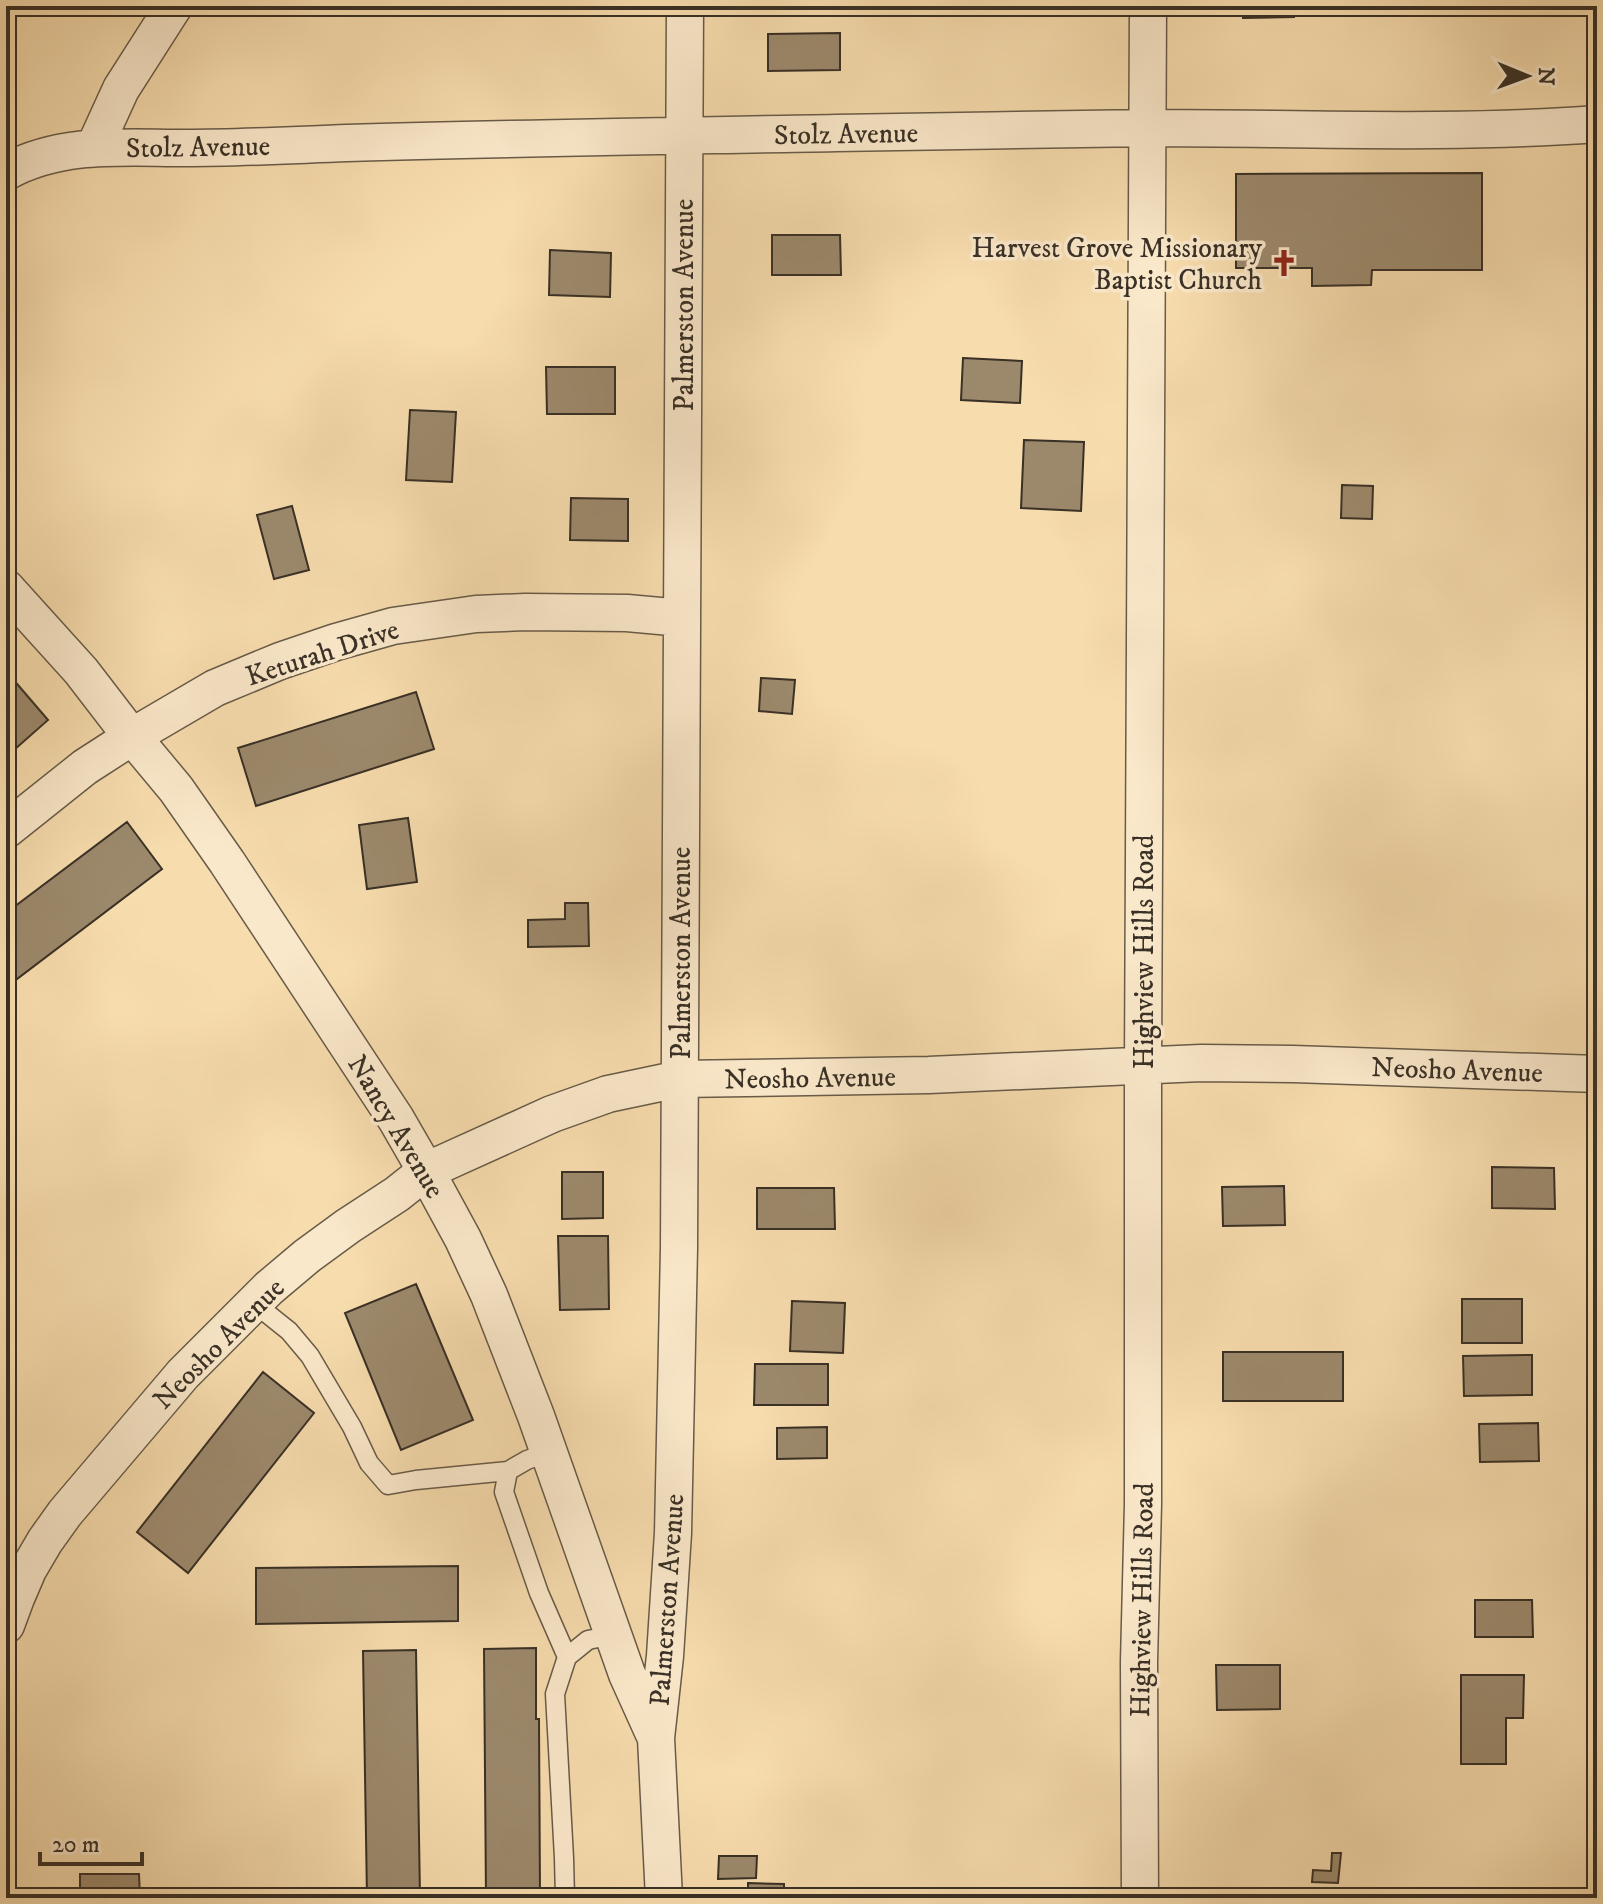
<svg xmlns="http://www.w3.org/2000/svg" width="1603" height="1904" font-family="'IM FELL DW Pica',serif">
<rect width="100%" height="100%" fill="#f7dcad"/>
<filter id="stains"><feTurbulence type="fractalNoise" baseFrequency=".0025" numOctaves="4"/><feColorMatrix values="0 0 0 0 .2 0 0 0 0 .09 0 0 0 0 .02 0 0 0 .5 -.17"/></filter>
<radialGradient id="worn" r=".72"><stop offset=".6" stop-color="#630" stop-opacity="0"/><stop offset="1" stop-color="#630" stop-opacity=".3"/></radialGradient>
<!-- building -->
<path fill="#9c896c" stroke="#393026" stroke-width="2" d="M 1243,6 L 1293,6 L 1294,17 L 1243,18 Z
M 840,33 L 840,70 L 768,71 L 768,34 Z
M 1482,173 L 1482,270 L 1372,270 L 1371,285 L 1312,286 L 1312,268 L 1236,268 L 1236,174 Z
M 772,235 L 840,235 L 841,275 L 772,275 Z
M 550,250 L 611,253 L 610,297 L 549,295 Z
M 963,358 L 1022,361 L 1020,403 L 961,400 Z
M 546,367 L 615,367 L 615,414 L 547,414 Z
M 410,410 L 456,412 L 452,482 L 406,480 Z
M 1024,440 L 1084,442 L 1081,511 L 1021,508 Z
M 1342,485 L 1373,486 L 1372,519 L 1341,518 Z
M 571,498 L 628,499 L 628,541 L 570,540 Z
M 292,506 L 309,570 L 274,579 L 257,515 Z
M 6,671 L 48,720 L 6,757 Z
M 761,678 L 795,680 L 792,714 L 759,711 Z
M 416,692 L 434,749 L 256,806 L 238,748 Z
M 408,818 L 417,882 L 367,889 L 359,825 Z
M 127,822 L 162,869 L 13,982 L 6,973 L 6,913 Z
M 565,903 L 588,903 L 589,946 L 528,947 L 528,920 L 565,919 Z
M 1492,1167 L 1554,1168 L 1555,1209 L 1492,1208 Z
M 562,1172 L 603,1172 L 603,1218 L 562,1219 Z
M 1284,1186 L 1285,1225 L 1223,1226 L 1222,1187 Z
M 757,1188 L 834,1188 L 835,1229 L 757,1229 Z
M 558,1236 L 608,1236 L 609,1309 L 560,1310 Z
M 416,1284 L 473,1420 L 401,1450 L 345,1313 Z
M 1462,1299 L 1522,1299 L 1522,1343 L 1462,1343 Z
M 792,1301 L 845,1303 L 843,1353 L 790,1351 Z
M 1223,1352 L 1343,1352 L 1343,1401 L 1223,1401 Z
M 1532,1355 L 1532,1395 L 1464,1396 L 1463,1356 Z
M 755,1364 L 828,1364 L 828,1405 L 754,1405 Z
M 263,1372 L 314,1413 L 188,1573 L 137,1532 Z
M 1538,1423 L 1539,1461 L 1480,1462 L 1479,1424 Z
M 827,1427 L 827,1458 L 777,1459 L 777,1428 Z
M 458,1566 L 458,1621 L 256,1624 L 256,1568 Z
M 1475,1600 L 1532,1600 L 1533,1637 L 1475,1637 Z
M 536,1648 L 536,1719 L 539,1719 L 540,1898 L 486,1898 L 484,1649 Z
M 416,1650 L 420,1898 L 367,1898 L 363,1651 Z
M 1216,1665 L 1280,1665 L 1280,1709 L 1217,1710 Z
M 1461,1675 L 1524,1675 L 1523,1718 L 1506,1718 L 1506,1764 L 1461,1764 Z
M 1332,1853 L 1341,1853 L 1338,1883 L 1312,1882 L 1313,1870 L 1331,1871 Z
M 719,1856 L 757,1856 L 756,1878 L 718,1879 Z
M 80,1874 L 139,1874 L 140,1898 L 80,1898 Z
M 748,1883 L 784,1884 L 784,1898 L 748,1898 Z"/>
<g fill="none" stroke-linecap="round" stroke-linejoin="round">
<!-- lane casing -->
<g stroke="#685b48" stroke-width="21">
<path id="lane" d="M 254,1303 L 289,1331 L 310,1356 L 352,1427 L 369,1463 L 388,1485 L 416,1480 L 508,1471
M 549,1452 L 527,1460 L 508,1471 L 504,1492 L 539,1593 L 567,1657
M 565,1898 L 564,1858 L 555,1694 L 567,1657 L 588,1640 L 613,1635"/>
</g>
<!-- street casing -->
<g stroke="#685b48" stroke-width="39">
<path id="street" d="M 94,148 L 121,89 L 174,6
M 6,172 C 62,141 125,148 186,148 C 240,148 293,145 347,143 C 510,138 673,136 836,133 C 940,132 1044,129 1148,128 C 1298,128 1448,135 1597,124
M 6,588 L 81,671 L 121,723 L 176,789 L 227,862 L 396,1119 L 426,1171 L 463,1239 L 489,1295 L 536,1416 L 627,1674 L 655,1736
M 6,830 L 85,767 L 133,736 L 215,688 L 280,661 L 336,642 L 393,626 L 476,614 L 525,612 L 627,613 L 682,618
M 6,1625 L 16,1598 L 28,1570 L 45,1541 L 65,1513 L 183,1374 L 269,1288 L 307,1256 L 348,1226 L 397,1194 L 426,1171 L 552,1114 L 608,1094 L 679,1079 L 929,1075 L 1201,1063 L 1293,1064 L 1597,1074
M 664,1898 L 656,1738 L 665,1656 L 673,1533 L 679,1248 L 685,6
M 1140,1898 L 1139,1662 L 1143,1504 L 1143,1067 L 1148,6"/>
</g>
<!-- lane -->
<use href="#lane" stroke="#fae8ca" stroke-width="18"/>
<!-- street -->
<use href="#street" stroke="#fae8ca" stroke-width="36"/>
</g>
<!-- icons -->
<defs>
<g id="church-bare" transform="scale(2.16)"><path d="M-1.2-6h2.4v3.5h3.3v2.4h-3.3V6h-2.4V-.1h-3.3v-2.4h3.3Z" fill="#8f2418" stroke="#fae8ca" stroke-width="2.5" paint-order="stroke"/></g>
</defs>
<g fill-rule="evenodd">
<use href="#church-bare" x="1284" y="263"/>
</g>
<g text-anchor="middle" stroke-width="7" stroke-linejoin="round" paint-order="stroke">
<!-- street labels -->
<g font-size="28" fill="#393026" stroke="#fae8ca">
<text transform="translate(846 133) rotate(-1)" y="10">Stolz Avenue</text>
<text transform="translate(198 146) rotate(-1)" y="10">Stolz Avenue</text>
<text transform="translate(683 305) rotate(-90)" y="10">Palmerston Avenue</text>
<text transform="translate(322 652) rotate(-18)" y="10">Keturah Drive</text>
<text transform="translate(1143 952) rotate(-90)" y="10">Highview Hills Road</text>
<text transform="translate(680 953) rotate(-90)" y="10">Palmerston Avenue</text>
<text transform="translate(1457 1069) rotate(2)" y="10">Neosho Avenue</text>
<text transform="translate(810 1077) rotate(-1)" y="10">Neosho Avenue</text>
<text transform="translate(397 1126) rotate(59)" y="10">Nancy Avenue</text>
<text transform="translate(218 1343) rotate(-45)" y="10">Neosho Avenue</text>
<text transform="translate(666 1600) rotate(-86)" y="10">Palmerston Avenue</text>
<text transform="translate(1141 1600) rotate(-89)" y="10">Highview Hills Road</text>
</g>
<!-- poi labels -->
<g font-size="28" fill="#393026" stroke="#fae8ca" text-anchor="end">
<text x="1262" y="257">Harvest Grove Missionary<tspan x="1262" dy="32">Baptist Church</tspan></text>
</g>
</g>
<!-- margin -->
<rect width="1603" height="1904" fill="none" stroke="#f7dcad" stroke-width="32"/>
<rect x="8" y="8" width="1587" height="1888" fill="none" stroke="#393026" stroke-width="4"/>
<rect x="16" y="16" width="1571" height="1872" fill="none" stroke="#393026" stroke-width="2"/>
<!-- north arrow -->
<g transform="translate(1527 76) rotate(91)" stroke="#fae8ca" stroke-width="6" paint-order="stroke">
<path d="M0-6L14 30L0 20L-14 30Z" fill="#393026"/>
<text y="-12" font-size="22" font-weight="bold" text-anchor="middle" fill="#393026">N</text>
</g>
<!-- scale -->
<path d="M40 1852v12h102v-12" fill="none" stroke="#393026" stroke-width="4"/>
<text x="52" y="1852" font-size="24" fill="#393026" stroke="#fae8ca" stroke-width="6" paint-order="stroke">20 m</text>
<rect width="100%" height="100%" filter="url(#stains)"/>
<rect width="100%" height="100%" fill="url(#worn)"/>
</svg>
